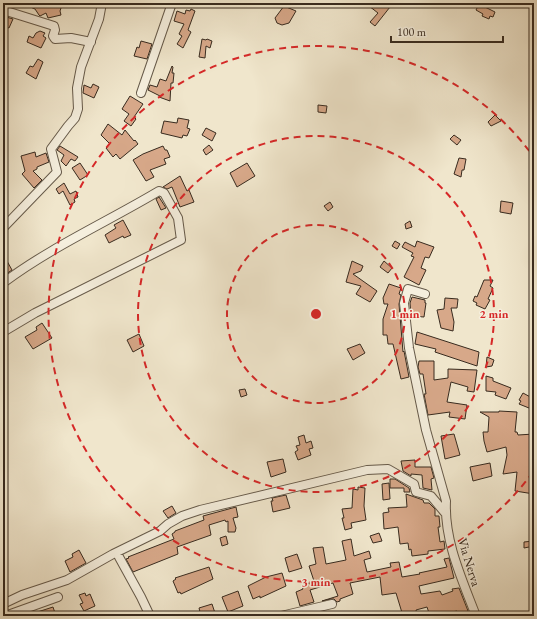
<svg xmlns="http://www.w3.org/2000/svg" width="537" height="619" font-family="'EB Garamond',serif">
<rect width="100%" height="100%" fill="#f0e6cc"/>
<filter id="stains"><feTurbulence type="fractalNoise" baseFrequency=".005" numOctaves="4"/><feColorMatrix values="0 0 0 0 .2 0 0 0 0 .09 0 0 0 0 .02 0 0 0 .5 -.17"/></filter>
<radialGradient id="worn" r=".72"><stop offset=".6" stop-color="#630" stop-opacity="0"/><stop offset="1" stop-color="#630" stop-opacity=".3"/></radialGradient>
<!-- building -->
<path fill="#d7a889" stroke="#382b1f" d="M 21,3 L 59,3 L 61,8 L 60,11 L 61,15 L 48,18 L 46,13 L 40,16 L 39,15 L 35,9 Z
M 372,3 L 385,3 L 390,7 L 375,26 L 370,22 L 378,13 L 369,6 Z
M 479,4 L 495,12 L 493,17 L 490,16 L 489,19 L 482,16 L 483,14 L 476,10 Z
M 284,6 L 296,11 L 289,23 L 282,25 L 277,23 L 275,18 Z
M 191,9 L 195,11 L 188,30 L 191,32 L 183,48 L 177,44 L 182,36 L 179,34 L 184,24 L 174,21 L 177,11 L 185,14 L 186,10 L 190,11 Z
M 3,16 L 13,19 L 9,28 L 3,26 Z
M 40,31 L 45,33 L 43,36 L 46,38 L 41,48 L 27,42 L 29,36 L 33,38 L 36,33 Z
M 202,39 L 206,40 L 207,39 L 212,41 L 210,48 L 206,46 L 205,58 L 199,57 Z
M 141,41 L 152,44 L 147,59 L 134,56 L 137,47 L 139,48 Z
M 38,59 L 43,62 L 36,79 L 26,73 L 30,66 L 33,67 Z
M 172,66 L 173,67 L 172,73 L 174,73 L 173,83 L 171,83 L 170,101 L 159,97 L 160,96 L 148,90 L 150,85 L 157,87 L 160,79 L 166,81 Z
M 93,84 L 99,87 L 94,98 L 83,93 L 84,85 L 91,88 Z
M 130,96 L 143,104 L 134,117 L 136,119 L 131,126 L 124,121 L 129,114 L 122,109 Z
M 318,105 L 327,106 L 326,113 L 318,112 Z
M 495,115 L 501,121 L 491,126 L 488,122 Z
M 178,118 L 189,120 L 187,128 L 190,129 L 187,136 L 183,135 L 182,138 L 161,133 L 164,121 L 177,123 Z
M 108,124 L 122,135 L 125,130 L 134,141 L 135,140 L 138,144 L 120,159 L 116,154 L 113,157 L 106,148 L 110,144 L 101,135 Z
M 206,128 L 216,133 L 212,141 L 202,135 Z
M 454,135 L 461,140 L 457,145 L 450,139 Z
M 209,145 L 213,150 L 206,155 L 203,150 Z
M 60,146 L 78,157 L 75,161 L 71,159 L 66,166 L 61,161 L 64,155 L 57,150 Z
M 163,146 L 165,150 L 167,150 L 170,157 L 164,159 L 166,164 L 150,170 L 154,177 L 146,181 L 133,160 L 143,154 Z
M 35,152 L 36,157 L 46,153 L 49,162 L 37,167 L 37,169 L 33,171 L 42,180 L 34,188 L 22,174 L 25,171 L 21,156 Z
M 459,158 L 466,159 L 464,170 L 462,170 L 461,177 L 454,174 Z
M 80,163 L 88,175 L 80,180 L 72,168 Z
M 247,163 L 255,176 L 237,187 L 230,173 Z
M 180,176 L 187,191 L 189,190 L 194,202 L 180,207 L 172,187 L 167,189 L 163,187 Z
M 64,183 L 70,194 L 76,191 L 78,197 L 74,199 L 75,202 L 70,205 L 63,191 L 59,194 L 56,189 Z
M 159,197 L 166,208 L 161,210 L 156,199 Z
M 501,201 L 513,203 L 511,214 L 500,212 Z
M 330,202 L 333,207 L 328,211 L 324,206 Z
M 123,220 L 131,235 L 124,238 L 123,236 L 109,243 L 105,235 L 116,228 L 114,225 Z
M 410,221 L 412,227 L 406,229 L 405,224 Z
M 395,241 L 400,244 L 397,249 L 392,246 Z
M 417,241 L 434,247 L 429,258 L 425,257 L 421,268 L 426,270 L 419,285 L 404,277 L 414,257 L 411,256 L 413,253 L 402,247 L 405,242 L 415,247 Z
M 3,254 L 12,270 L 3,276 Z
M 352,261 L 363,266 L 361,271 L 353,274 L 377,291 L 370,302 L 356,294 L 361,286 L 346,282 Z
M 384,261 L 392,268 L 388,273 L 380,267 Z
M 484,280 L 493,280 L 490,286 L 493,288 L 488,299 L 490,300 L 485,309 L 476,305 L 477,303 L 473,301 L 475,296 L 477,297 Z
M 389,284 L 401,288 L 399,294 L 401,295 L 399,304 L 403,352 L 404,351 L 409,377 L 401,379 L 393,344 L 388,344 L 387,335 L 383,335 L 383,319 L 388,304 L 384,304 L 383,298 Z
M 412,297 L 425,300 L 425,303 L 426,303 L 424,317 L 411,316 L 410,303 Z
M 445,298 L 458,299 L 457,308 L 451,308 L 454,322 L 453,331 L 441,328 L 437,310 L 444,309 Z
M 42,323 L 52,338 L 33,349 L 25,337 L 37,330 L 36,327 Z
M 417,332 L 479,352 L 477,366 L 435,352 L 436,349 L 415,344 Z
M 139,334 L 144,346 L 133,352 L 127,340 Z
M 360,344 L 365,353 L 353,360 L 347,349 Z
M 487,357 L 494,360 L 492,366 L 486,367 Z
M 419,361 L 434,361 L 434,380 L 448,378 L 448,369 L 477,370 L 474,392 L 467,391 L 468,387 L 451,382 L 447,402 L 467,405 L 465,419 L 449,417 L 450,412 L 428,415 L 424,394 L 426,394 L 423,374 L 420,374 L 418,367 Z
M 486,376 L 493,378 L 493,381 L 511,388 L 506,399 L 495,395 L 496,392 L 486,391 Z
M 245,389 L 247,395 L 241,397 L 239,390 Z
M 523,393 L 534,399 L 534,410 L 519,404 L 521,401 L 519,400 Z
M 499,411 L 517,412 L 515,432 L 517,432 L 518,435 L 534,434 L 534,494 L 515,491 L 517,472 L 503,474 L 507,455 L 506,447 L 487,452 L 484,441 L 483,432 L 488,432 L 489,417 L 480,412 L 499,412 Z
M 454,434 L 460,455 L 445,459 L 441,436 Z
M 304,435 L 306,443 L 311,441 L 313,448 L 309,449 L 311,455 L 298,460 L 295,452 L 298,450 L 296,446 L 300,445 L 298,437 Z
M 283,459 L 286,472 L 271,477 L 267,462 Z
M 415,460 L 415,467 L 431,467 L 434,478 L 431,479 L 432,490 L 423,488 L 422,475 L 411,474 L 411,476 L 403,471 L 401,461 Z
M 490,463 L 492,476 L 473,481 L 470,467 Z
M 390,479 L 395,479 L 409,488 L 410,492 L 404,492 L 404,488 L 390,488 Z
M 389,483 L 390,499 L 383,500 L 382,484 Z
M 358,487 L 365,488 L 364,506 L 366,520 L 351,523 L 352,528 L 345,530 L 342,518 L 344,518 L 342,509 L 352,508 L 353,489 L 358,490 Z
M 406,494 L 423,500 L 424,503 L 429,503 L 435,509 L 435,516 L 439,516 L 440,527 L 438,527 L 440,542 L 444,541 L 445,549 L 428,551 L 428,554 L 412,556 L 411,549 L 409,550 L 408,543 L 400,544 L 398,527 L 384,529 L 383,513 L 389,512 L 388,508 L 407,507 Z
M 286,495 L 290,508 L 273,512 L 271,501 L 273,501 L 272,498 Z
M 172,506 L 176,513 L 168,518 L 163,511 Z
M 236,507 L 238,517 L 233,518 L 236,528 L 235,532 L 228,532 L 228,521 L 226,522 L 225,520 L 209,525 L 211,535 L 177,547 L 178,554 L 133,572 L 126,559 L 129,558 L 128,557 L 174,539 L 172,534 L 175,532 L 175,531 L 204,520 L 203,516 Z
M 379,533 L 382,541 L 373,543 L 370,536 Z
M 226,536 L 228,544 L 222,546 L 220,538 Z
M 351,539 L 354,556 L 369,551 L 371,558 L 364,560 L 367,572 L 391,567 L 390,563 L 399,562 L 402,577 L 420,574 L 419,573 L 447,567 L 444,559 L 449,558 L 454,578 L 419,586 L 421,594 L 440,591 L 442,595 L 453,591 L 452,589 L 459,588 L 470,616 L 458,616 L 457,611 L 430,616 L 427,607 L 416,610 L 417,616 L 403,616 L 396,593 L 382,595 L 380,577 L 350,583 L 353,594 L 340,599 L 340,601 L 337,602 L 334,599 L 331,599 L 322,601 L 338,596 L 333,583 L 310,590 L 314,602 L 300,606 L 296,592 L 303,589 L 302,586 L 314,581 L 309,566 L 316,564 L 313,548 L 323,547 L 326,564 L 346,560 L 342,541 Z
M 533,541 L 534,546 L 524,548 L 524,542 Z
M 79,550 L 86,563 L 70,572 L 65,561 L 73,557 L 72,554 Z
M 297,554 L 302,568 L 289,572 L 285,558 Z
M 209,567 L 213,579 L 181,594 L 180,592 L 178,593 L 173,581 L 176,579 L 175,578 Z
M 282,573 L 286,586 L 260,598 L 260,596 L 253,599 L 248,586 L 266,577 Z
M 238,591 L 243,606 L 228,612 L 222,597 Z
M 85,593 L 86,596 L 90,594 L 95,606 L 84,611 L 80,604 L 83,603 L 79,595 Z
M 212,604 L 216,616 L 201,616 L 199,608 Z
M 53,607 L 56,616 L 28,616 L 28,615 Z"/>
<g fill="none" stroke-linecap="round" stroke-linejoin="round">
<!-- minor casing -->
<g stroke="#665a4a" stroke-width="10">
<path id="minor" d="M 3,10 L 54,26 L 55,30 L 53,36 L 55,39 L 71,38 L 91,42
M 141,93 L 172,3
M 3,228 L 57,172 L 51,149 L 68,126 L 75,118 L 78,109 L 77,88 L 81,67 L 99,19 L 102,3
M 3,283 C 51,247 107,222 159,191 L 164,193 L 178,218 L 181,240 L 35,313 L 3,332
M 425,294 L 408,289 L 404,303 L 409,348 L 426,430 L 446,501 C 444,541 462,579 476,616
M 119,557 L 141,597 L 150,616
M 3,604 L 22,595 L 67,580 L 113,554 L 160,531 L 168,524 L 182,516 L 200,510 L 367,470 L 388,469 L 414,484 L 416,492 L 431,496 L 446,514
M 5,616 L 58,597
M 281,616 L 332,604"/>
</g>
<!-- minor -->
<use href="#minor" stroke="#f5efde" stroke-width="8"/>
</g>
<!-- distance rings -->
<g fill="none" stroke="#d62828" stroke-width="2" stroke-dasharray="7 5">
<circle cx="316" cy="314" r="89"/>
<circle cx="316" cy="314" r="178"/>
<path d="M533 472A268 268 0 1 1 533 156"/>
</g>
<g text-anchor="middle" stroke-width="3" stroke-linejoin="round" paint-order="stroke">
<!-- street labels -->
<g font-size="13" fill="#382b1f" stroke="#f5efde">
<text transform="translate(470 562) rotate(73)" y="5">Via Nerva</text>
</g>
</g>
<circle cx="316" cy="314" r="6" fill="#d62828" stroke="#f5efde" stroke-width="2"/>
<g font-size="12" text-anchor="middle" font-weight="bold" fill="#d62828" stroke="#f5efde" stroke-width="3" stroke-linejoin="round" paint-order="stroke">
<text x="405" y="318">1 min</text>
<text x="494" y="318">2 min</text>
<text x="316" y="586">3 min</text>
</g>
<!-- margin -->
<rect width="537" height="619" fill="none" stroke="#f0e6cc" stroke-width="16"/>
<rect x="4" y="4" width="529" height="611" fill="none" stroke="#382b1f" stroke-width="2"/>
<rect x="8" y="8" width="521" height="603" fill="none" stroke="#382b1f"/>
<!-- scale -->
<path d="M391 36v6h112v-6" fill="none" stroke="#382b1f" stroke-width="2"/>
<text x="397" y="36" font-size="12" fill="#382b1f" stroke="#f5efde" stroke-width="3" paint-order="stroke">100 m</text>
<rect width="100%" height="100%" filter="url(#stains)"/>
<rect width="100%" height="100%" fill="url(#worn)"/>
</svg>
